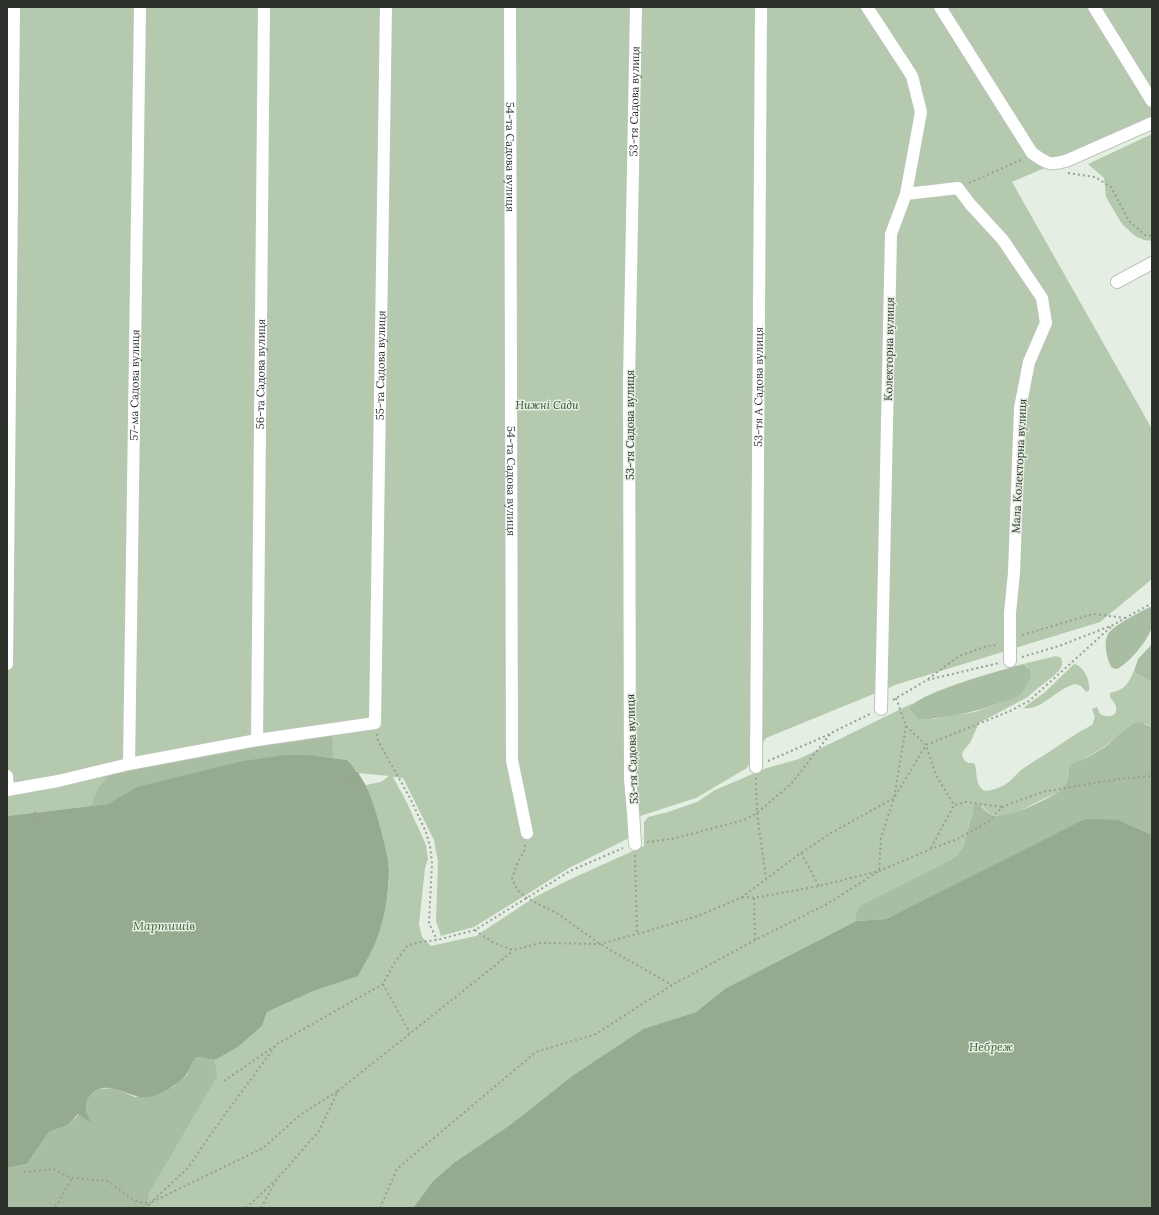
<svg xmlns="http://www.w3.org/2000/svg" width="1159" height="1215" font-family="Lora,serif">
<rect width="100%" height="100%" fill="#e5eee2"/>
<!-- green -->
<path fill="#b5c9af" d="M 7,7 L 1152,7 L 1152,122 L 1012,182 L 1152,429 L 1152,579 L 1100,622 L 898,684 L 766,738 L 747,768 L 696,798 L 637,817 L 631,837 L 569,868 L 474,927 L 441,936 L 436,921 L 438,862 L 434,840 L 403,778 L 393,777 L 406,801 L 426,845 L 428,859 L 425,868 L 419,924 L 422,937 L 431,946 L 476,936 L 535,897 L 573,878 L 644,846 L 644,822 L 648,817 L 668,812 L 697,802 L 715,790 L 767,768 L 799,759 L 913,703 L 909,708 L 933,719 L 975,712 L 1017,697 L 1028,666 L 1023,664 L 1056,656 L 1061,658 C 1062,661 1063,664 1061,667 C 1058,675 1035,689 1028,697 L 979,723 L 970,743 L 963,751 L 962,755 L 964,760 L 968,763 L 973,763 L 975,764 C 977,771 975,784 983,790 C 988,793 1001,787 1006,784 C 1013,780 1017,772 1024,768 C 1034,761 1045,755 1055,748 C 1067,740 1078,732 1092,725 L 1095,717 L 1092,709 L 1097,707 L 1100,714 C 1108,719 1120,716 1115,704 C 1113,699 1109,699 1110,693 C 1126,689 1127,685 1134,671 L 1137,674 L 1152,682 L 1152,727 L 1146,724 L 1129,726 L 1104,747 L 1071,766 L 1067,772 L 1068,781 L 1066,786 L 1056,793 L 1015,813 L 1001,816 L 990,814 L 982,806 L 973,809 L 963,848 L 954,858 L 859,906 L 855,915 L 856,921 L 726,988 L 696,1012 L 643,1029 L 572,1076 L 510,1125 L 455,1162 L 433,1181 L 413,1208 L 147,1208 L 150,1192 L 218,1076 L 215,1060 L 238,1047 L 262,1026 L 267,1012 L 316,990 L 358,975 C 374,943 391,905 389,868 C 388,862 386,856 385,850 C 380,828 374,806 366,785 L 381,782 L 389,776 L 359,773 L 347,760 L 309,755 L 108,804 L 7,816 Z
M 1152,134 L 1152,241 L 1144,240 L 1135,236 L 1122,224 L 1106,197 L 1104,178 L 1088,164 Z
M 1074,664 C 1084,666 1091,682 1089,691 L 1086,692 L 1081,686 L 1075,684 C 1071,685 1067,687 1063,689 C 1051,696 1038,711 1023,708 L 1044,693 Z"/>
<!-- forest -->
<path fill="#a8bda2" d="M 1150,607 L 1152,607 C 1152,613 1153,621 1152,626 C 1149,640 1129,663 1117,669 L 1112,668 C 1107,660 1103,643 1108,634 C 1112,626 1142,611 1150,607 Z
M 1152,644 L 1152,682 L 1137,674 L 1134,671 L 1138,659 Z
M 1023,664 C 1029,667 1032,672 1030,679 C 1027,684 1022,693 1017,697 C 1014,699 1007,701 1003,702 C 975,712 947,719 918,719 L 909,708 C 923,691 999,671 1023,664 Z
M 1139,722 L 1152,727 L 1152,835 L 1119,820 L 977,874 L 886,919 L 856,921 L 855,915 L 859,906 L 954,858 L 963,848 L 975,802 C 982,806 984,810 990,814 C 1004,822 1055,797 1065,786 C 1070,780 1065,773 1070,767 C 1074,762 1081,760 1086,758 C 1092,754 1099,751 1105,747 C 1117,737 1124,727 1139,722 Z
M 332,734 L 333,758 L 309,755 L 137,787 L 108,804 L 91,806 L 98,788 L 107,778 L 107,771 Z
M 197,1057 L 215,1060 L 218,1076 L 150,1192 L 147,1208 L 7,1208 L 7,1168 L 27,1164 L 49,1132 L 68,1125 L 79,1114 L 90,1122 L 86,1111 L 87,1098 L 98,1089 L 114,1088 L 135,1097 L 173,1087 L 187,1075 L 191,1062 Z"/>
<!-- water -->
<path fill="#96aa90" d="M 286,755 L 309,755 L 347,760 C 354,767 360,775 365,784 C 373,797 388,853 389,869 C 389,891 385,917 377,938 C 373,951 364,963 358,976 L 316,990 L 267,1012 L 262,1026 L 238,1047 L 215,1060 L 197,1057 C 189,1064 191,1068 186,1075 C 180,1083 162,1094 153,1096 C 133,1102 118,1083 99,1089 C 95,1090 90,1096 87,1099 L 86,1111 L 91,1123 L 78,1114 L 68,1125 L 49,1132 L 27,1164 L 7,1168 L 7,816 L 108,804 L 137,787 L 243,761 Z
M 1085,819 L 1119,820 L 1152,835 L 1152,1208 L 413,1208 L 433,1181 L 455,1162 L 510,1125 L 572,1076 L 643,1029 L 696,1012 L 726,988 L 856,921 L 886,919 Z"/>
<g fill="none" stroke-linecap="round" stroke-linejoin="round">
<!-- minor casing -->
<g stroke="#bcc5ba" stroke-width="14">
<g id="minor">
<path id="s1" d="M 510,7 L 512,760 L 527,833"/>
<path d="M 867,7 L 912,76 L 921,112 L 906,194 L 891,234 L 881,709"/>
<path d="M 940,7 L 1032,153 C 1048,164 1049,166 1068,160 L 1152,123"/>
<path d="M 1094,7 L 1152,101"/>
<path d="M 906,194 L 958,188 L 970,204 L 1003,240 L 1042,298 L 1046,323 L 1029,362 L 1020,408 L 1014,573 L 1010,613 L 1010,661"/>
<path d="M 1117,282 L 1152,263"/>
<path d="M 7,664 L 14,7"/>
<path id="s2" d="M 257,740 L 264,7"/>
<path id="s3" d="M 129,764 L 140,7"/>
<path id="s4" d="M 756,767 L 761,7"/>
<path d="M 7,776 L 8,790"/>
<path id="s5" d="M 7,790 L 58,781 L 129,764 L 257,740 L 375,723 L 386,7"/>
<path id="s6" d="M 635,844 L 633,812 L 630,779 L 629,382 L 636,7"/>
</g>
</g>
<!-- path -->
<path stroke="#999f96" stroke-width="2" stroke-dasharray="2 3" stroke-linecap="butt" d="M 1068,173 L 1095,177 L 1111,187 L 1129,221 L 1145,235 L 1152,236
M 969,183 L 1023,159
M 1022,635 L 1093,614 L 1125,618
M 1022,657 L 1059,646 L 1113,625 L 1152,603
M 928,679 L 959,656 L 987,646 L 998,645
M 896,698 L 906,726 L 926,745 L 936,775 L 954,805
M 893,700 L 927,680 L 999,663
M 377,734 L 378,741 L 410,798 L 426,832 L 430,846 L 432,863 L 429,923 L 437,940
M 768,761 L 830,734
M 348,778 L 359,773
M 756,778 L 757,813 L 766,878
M 35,812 L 37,822
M 647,842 L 672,839 L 744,820 L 757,813 L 791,784 L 831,733 L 870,714
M 525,845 L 525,849 L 516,866 L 512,879 L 518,891 L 527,898 L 558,914 L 600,944 L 672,985
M 931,848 L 954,805 L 966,802 L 1002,807
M 801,853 L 819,886
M 635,855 L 637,934
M 742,897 L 754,898 L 819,886 L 879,871 L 931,849 L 955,840 L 988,822 L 1002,807 L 1042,792 L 1118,779 L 1152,776
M 754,898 L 755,940
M 475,930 L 494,943 L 513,950 L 541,943 L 600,944 L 637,934 L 698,916 L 742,897 L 801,853 L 831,833 L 894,798 L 926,745 L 1010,711 L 1029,701 L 1112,626
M 383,984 L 410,1033
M 224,1081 L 275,1046
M 24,1172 L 53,1169 L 72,1178 L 108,1181 L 133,1200 L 149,1204 L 187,1169 L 223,1117 L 277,1044 L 383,984 L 395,962 L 408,945 L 421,942 L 437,940 L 475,930 L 570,871 L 623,848
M 152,1202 L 263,1148 L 300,1115 L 338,1091
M 149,1204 L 149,1208
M 50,1208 L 57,1205 L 72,1178
M 143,1208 L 148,1204
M 246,1208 L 277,1179 L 319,1131 L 338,1091 L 513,951
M 261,1208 L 276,1181
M 380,1208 L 397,1169 L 536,1052 L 596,1034 L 672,985 L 755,940 L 827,904 L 879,871 L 881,838 L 894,798 L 906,726"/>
<!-- minor -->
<use href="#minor" stroke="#fff" stroke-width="12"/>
</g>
<g text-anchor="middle" stroke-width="3" stroke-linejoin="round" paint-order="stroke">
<!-- street labels -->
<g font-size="11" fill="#2e322d" stroke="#e5eee2">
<text dy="4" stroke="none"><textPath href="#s6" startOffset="743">53-тя Садова вулиця</textPath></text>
<text dy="4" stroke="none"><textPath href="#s1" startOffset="150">54-та Садова вулиця</textPath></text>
<text transform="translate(889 349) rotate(-89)" y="4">Колекторна вулиця</text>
<text dy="4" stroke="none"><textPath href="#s5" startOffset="732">55-та Садова вулиця</textPath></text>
<text dy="4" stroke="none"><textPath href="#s2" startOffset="366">56-та Садова вулиця</textPath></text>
<text dy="4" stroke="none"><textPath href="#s3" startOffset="379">57-ма Садова вулиця</textPath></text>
<text dy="4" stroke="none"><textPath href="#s4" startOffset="380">53-тя А Садова вулиця</textPath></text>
<text transform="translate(630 425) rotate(-90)" y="4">53-тя Садова вулиця</text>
<text transform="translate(1019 466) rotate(-87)" y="4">Мала Колекторна вулиця</text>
<text dy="4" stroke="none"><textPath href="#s1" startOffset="474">54-та Садова вулиця</textPath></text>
<text transform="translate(632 749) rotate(-92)" y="4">53-тя Садова вулиця</text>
</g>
<!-- park labels -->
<g font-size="11" font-style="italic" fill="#34522a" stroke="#e5eee2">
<text x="547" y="409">Нижні Сади</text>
</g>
<!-- water labels -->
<g font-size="12" font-style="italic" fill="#426239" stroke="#e5eee2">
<text x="164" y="930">Мартишів</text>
<text x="991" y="1051">Небреж</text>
</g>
</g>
<!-- border -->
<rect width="1159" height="1215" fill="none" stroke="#2e322d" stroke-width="16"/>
</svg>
